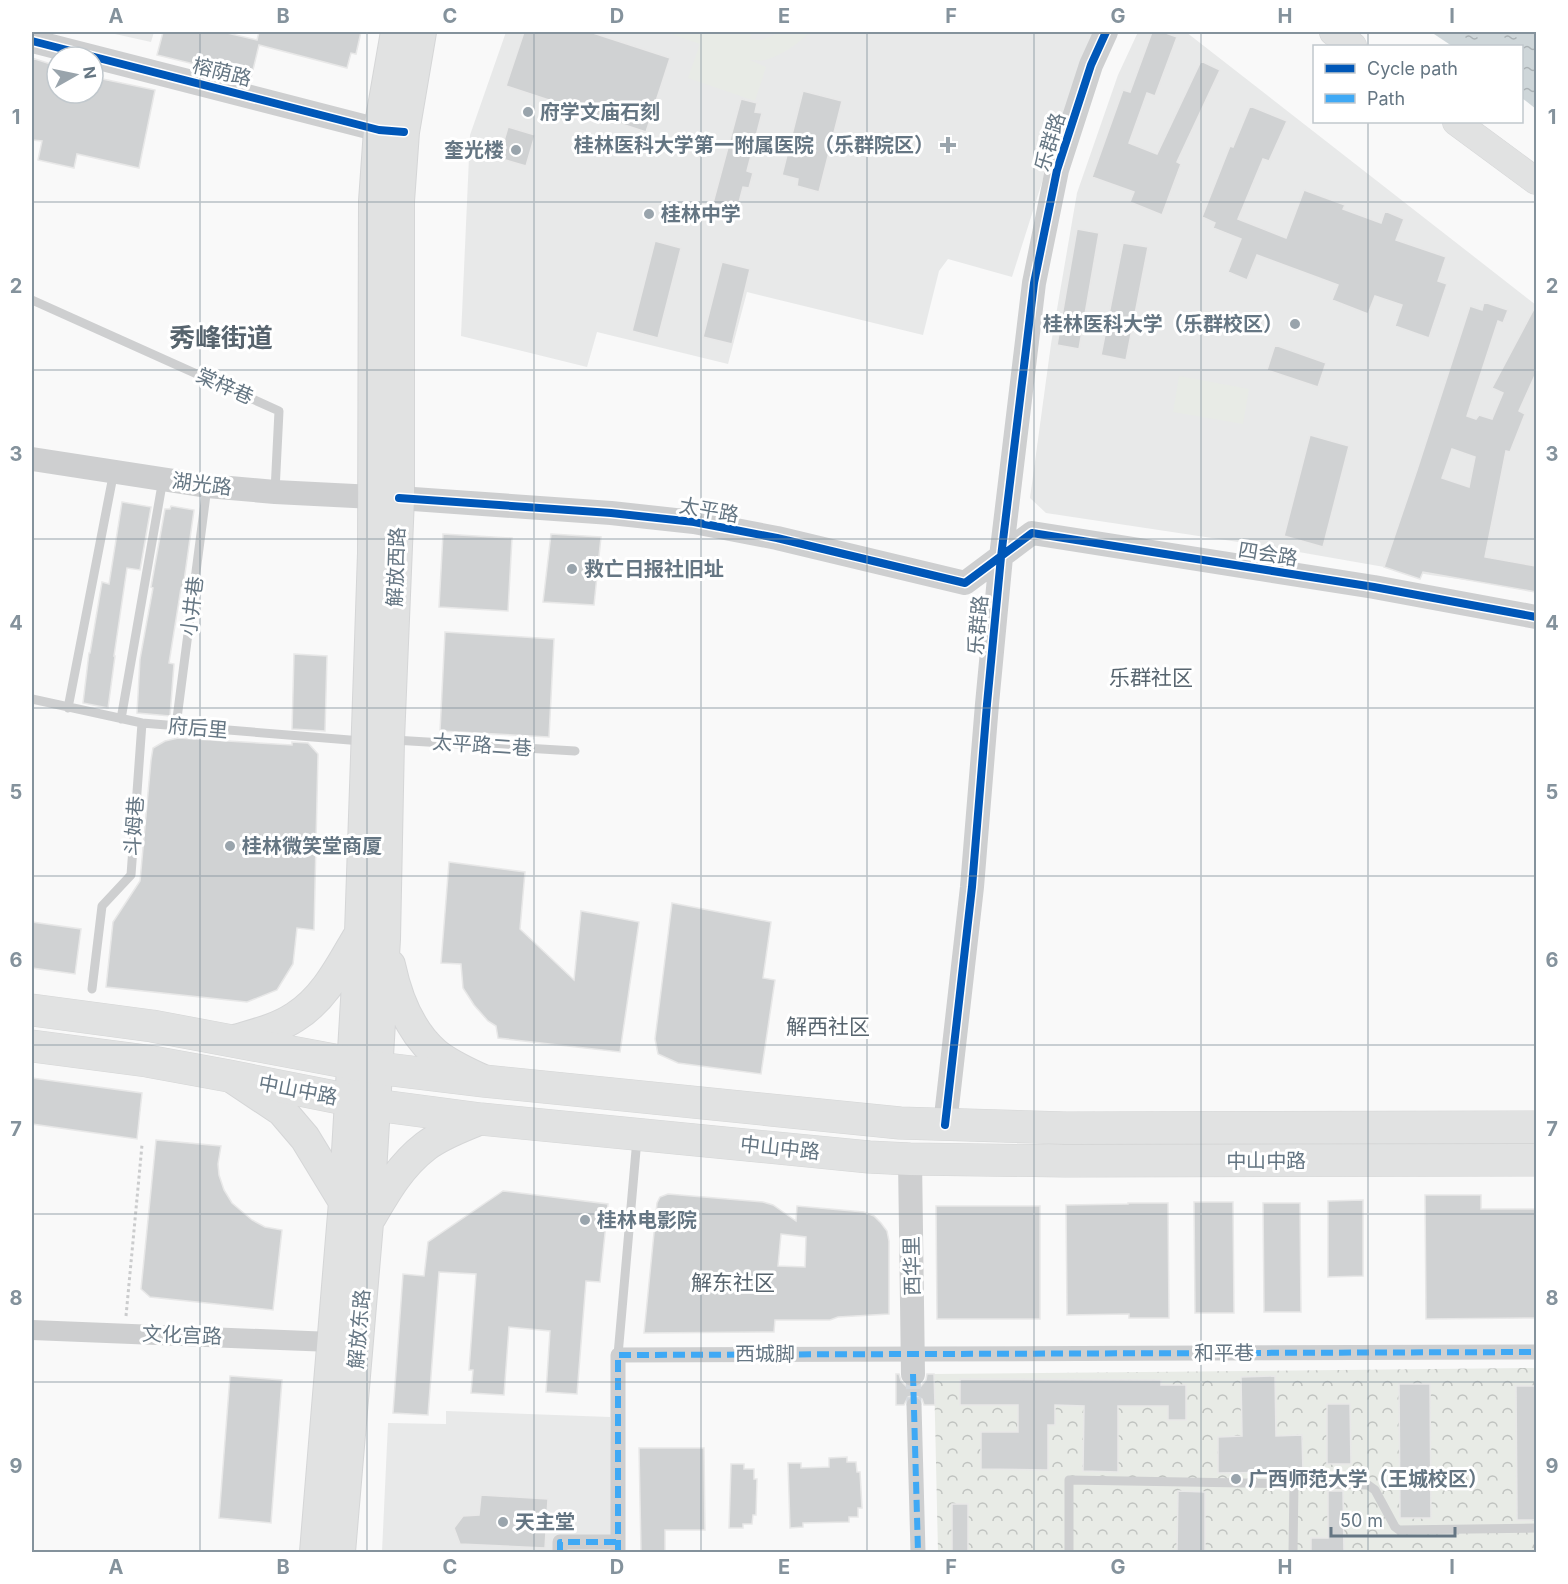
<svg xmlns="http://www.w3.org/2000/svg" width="1568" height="1584" font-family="Inter,'Noto Sans SC',sans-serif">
<defs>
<pattern id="forest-crowns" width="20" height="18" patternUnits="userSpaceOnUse" patternTransform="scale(1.5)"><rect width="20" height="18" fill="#e8ebe6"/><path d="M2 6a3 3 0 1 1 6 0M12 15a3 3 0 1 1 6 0" fill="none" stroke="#c0c3c0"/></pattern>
<pattern id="water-ripples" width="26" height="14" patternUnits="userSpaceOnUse" patternTransform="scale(1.5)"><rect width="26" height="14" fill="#ced6d9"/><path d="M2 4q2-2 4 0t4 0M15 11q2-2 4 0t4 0" fill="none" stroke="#abb2b5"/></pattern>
</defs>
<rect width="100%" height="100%" fill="#f9f9f9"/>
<!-- built -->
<path fill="#e8e9e9" d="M 106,32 L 154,32 L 151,42 Z
M 506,32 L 1094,32 L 1070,94 L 1012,277 L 948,259 L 939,271 L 923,335 L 747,292 L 728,364 L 597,332 L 587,367 L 461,336 L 470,135 Z
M 1138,32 L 1186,32 L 1536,305 L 1536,590 L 1430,575 L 1265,546 L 1046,513 L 1030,498 L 1051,344 L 1077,193 L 1118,75 Z
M 446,1411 L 610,1417 L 613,1552 L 382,1552 L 388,1423 L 446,1424 Z"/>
<!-- grass -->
<path fill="#e8ebe6" d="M 665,32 L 752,32 L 750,39 L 761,40 L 782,32 L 810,32 C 799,43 781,56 765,60 C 760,61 754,60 750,60 L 766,67 L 755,101 L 688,78 L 700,44 Z
M 1179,376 L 1249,389 L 1243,424 L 1173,412 Z"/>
<!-- forest -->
<path fill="url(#forest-crowns)" d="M 1536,1368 L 1536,1552 L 938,1552 L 934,1374 Z"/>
<!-- water -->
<path fill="url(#water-ripples)" d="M 1431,32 L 1536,32 L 1536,109 L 1522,98 L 1522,46 L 1452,46 Z"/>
<!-- building -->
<path fill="#d0d2d3" stroke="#e8e8e8" stroke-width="1.5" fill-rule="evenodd" d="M 163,32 L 223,32 L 257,40 L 259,32 L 361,32 L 356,54 L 351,53 L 347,68 L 259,45 L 251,78 L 157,55 Z
M 524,32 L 590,32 L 670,58 L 646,132 L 506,86 Z
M 1152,32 L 1163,32 L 1177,37 L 1155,96 L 1147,93 L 1129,143 L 1157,154 L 1201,61 L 1220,70 L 1177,162 L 1181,164 L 1162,215 L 1130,202 L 1134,192 L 1092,177 L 1123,90 L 1130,92 Z
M 32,58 L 57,66 L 57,93 L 93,93 L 93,77 L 155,90 L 139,168 L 77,154 L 74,168 L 38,160 L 42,141 L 32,140 Z
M 803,91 L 842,101 L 819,192 L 797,186 L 798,179 L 782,175 Z
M 741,99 L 757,103 L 755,112 L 762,113 L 747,171 L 753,173 L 749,188 L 743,187 L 737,210 L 713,203 Z
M 1250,106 L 1287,121 L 1269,161 L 1263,159 L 1238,219 L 1286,238 L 1304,190 L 1345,205 L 1343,209 L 1381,223 L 1385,211 L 1404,219 L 1396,240 L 1446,257 L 1438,281 L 1447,284 L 1429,338 L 1395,326 L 1402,305 L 1375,296 L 1368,314 L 1332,300 L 1338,285 L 1257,255 L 1247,280 L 1228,272 L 1241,239 L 1213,228 L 1215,223 L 1202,217 L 1230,146 L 1233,147 Z
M 508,127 L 535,135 L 526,166 L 499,158 Z
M 1077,229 L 1099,233 L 1079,349 L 1057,345 Z
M 655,241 L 681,248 L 658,338 L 632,331 Z
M 1123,243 L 1148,247 L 1126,360 L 1101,355 Z
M 722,262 L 750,269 L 732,344 L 703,337 Z
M 1484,302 L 1508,310 L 1503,323 L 1498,321 L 1467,416 L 1476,419 L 1479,415 L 1492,419 L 1503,393 L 1492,388 L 1536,305 L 1536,373 L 1519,411 L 1525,414 L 1510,452 L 1506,451 L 1485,557 L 1536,566 L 1536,592 L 1423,572 L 1420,579 L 1384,567 L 1417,470 L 1470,306 L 1482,310 ZM 1452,449 L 1475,457 L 1469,487 L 1442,478 Z
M 1275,345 L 1326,363 L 1318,387 L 1267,370 Z
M 1310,435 L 1349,446 L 1323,547 L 1284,536 Z
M 122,502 L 151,507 L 140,570 L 127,568 L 114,656 L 115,656 L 108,708 L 83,703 L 89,653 L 90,653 L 102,582 L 109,584 Z
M 171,506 L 194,510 L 183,588 L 181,588 L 169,663 L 174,664 L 170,716 L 137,713 L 140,659 L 153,588 L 151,587 L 165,509 L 170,509 Z
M 443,534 L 512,538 L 508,611 L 439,607 Z
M 551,534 L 601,537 L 594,605 L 543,602 Z
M 445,632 L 554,639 L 549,737 L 440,731 Z
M 294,654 L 327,656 L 325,731 L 292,729 Z
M 178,738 L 292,745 L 292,742 L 308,743 L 318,754 L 314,930 L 297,928 L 293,964 L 277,990 L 247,1002 L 106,987 L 113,922 L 140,881 L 151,760 L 153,748 L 165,741 Z
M 449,862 L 525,872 L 520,929 L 574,980 L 581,911 L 639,922 L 620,1052 L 498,1038 L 496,1026 L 488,1021 L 474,1005 L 463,988 L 461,964 L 441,963 Z
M 672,903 L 771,922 L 763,978 L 775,980 L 761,1074 L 678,1063 L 658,1054 L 655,1039 Z
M 32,922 L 81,929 L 75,974 L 32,968 Z
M 32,1078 L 142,1093 L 137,1139 L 32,1124 Z
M 156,1140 L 221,1146 L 218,1164 L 219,1175 L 224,1190 L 232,1203 L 252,1220 L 265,1227 L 282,1230 L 273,1310 L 150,1297 L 141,1289 Z
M 503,1191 L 608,1204 L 600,1282 L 586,1281 L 577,1394 L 546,1392 L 550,1331 L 509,1327 L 504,1395 L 471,1393 L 473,1370 L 469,1370 L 476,1274 L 439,1272 L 428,1415 L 393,1413 L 403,1274 L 424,1276 L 428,1242 Z
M 668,1194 L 763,1202 L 773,1205 L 796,1221 L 797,1206 L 864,1212 L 874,1216 L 881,1223 L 887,1231 L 889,1241 L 889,1314 L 838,1317 L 830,1320 L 775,1320 L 774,1332 L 644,1333 L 657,1203 L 660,1197 ZM 781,1234 L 806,1237 L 805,1267 L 778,1266 Z
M 1425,1195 L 1481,1195 L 1481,1209 L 1536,1209 L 1536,1318 L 1426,1319 Z
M 1363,1200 L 1363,1276 L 1328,1277 L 1328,1201 Z
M 1194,1202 L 1233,1202 L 1234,1313 L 1195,1313 Z
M 1128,1203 L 1168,1203 L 1169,1318 L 1129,1318 L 1129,1314 L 1067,1315 L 1066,1205 L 1128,1204 Z
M 1263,1203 L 1300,1203 L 1301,1312 L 1264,1312 Z
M 936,1206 L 1040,1206 L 1040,1319 L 937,1319 Z
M 896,1374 L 899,1374 L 901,1381 L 906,1386 L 913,1388 L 921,1386 L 926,1380 L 927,1374 L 934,1374 L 935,1405 L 924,1405 L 922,1399 L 914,1395 L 908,1397 L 904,1405 L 896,1405 Z
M 230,1376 L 282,1380 L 271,1523 L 219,1518 Z
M 1275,1376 L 1276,1436 L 1302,1435 L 1303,1472 L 1218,1473 L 1218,1437 L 1242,1436 L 1241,1377 Z
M 960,1379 L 1161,1380 L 1161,1385 L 1186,1385 L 1186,1420 L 1168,1420 L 1168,1406 L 1118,1406 L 1118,1472 L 1083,1471 L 1084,1406 L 1055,1405 L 1055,1425 L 1048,1425 L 1048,1470 L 981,1469 L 981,1432 L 1018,1432 L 1018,1405 L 960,1405 Z
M 1399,1384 L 1430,1384 L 1431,1518 L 1400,1518 Z
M 1516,1386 L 1536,1386 L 1536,1520 L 1517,1520 Z
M 1327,1404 L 1350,1404 L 1351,1464 L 1327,1464 Z
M 639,1448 L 704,1448 L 705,1530 L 665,1530 L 665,1552 L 641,1552 Z
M 847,1457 L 847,1462 L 856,1462 L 857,1472 L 860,1472 L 862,1508 L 858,1508 L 858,1517 L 849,1517 L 849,1522 L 803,1523 L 803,1527 L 790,1528 L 788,1463 L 801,1463 L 801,1468 L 829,1467 L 829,1458 Z
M 731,1464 L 744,1464 L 744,1469 L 754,1469 L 754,1479 L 757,1479 L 756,1515 L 753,1515 L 752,1524 L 743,1524 L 743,1528 L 729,1528 Z
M 1178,1491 L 1205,1492 L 1205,1552 L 1177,1552 Z
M 1328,1491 L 1343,1491 L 1344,1552 L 1311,1552 L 1311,1538 L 1328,1538 Z
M 481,1495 L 548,1499 L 545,1548 L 460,1544 L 454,1528 L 463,1516 L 479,1515 Z
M 952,1504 L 968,1504 L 968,1552 L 952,1552 Z"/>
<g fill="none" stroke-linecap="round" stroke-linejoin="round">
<!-- pedestrian-tunnel -->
<path stroke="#d4d8dc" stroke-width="15" stroke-dasharray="15 8" stroke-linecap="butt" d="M 913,1374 L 914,1405"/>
<!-- secondary casing -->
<g stroke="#d5d6d7" stroke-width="28">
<path id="secondary" d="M 1333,32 L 1353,46
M 1456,122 L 1536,181"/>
</g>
<!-- primary casing -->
<g stroke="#d5d6d7" stroke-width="32">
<path id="primary" d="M 390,965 C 397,998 410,1031 435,1053 C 448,1064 466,1072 481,1079
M 235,1040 C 255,1034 277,1029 295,1017 C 324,999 340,967 357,938
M 231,1077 L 282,1111 L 305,1138 L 344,1202
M 371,1217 C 386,1191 401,1165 426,1146 C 442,1134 462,1127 481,1119
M 315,1552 L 344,1202 L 360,933 L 373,553 L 374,201 L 379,130 L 396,32
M 340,1552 L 368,1223 L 385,939 L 389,740 L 399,498 L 399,201 L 404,132 L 421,32"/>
</g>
<!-- trunk casing -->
<g stroke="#d5d6d6" stroke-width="33">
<path id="trunk" d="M 32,1010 L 152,1026 L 377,1068 L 484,1081 L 900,1123 L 1066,1128 L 1536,1127
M 32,1046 L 147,1061 L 229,1076 L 375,1105 L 481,1119 L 869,1157 L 910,1159 L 1065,1161 L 1536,1160"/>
</g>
<!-- path -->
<path stroke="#cbcccd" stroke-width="3" stroke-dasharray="3 3" stroke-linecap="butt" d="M 126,1316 L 142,1145"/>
<!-- service -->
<path stroke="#cecfd0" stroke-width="9" d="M 32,300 L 279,411 L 275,491
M 32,699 L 142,723 L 362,741
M 68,708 L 114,471
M 121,719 L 163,479
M 176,726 L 207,487
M 394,740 L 575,751
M 92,989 L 102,906 L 131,875 L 142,723
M 618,1355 L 637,1139
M 1069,1552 L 1069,1480 L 1368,1485 L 1375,1490 L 1395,1527 L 1399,1530 L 1536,1528
M 1293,1552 L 1294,1483"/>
<!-- pedestrian -->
<path stroke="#cecfd0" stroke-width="15" d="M 914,1405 L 918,1552
M 560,1552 L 560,1542 L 618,1542
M 618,1552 L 618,1355 L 1536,1352"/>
<!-- minor -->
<path stroke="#cecfd0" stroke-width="20" d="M 32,1330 L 332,1342"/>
<!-- tertiary -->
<path stroke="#cecfd0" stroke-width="24" d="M 32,41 L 379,130 L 396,131
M 32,459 L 207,486 L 275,492 L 374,497
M 399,498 L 611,513 L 694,522 L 777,538 L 965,583 L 1032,533 L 1374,587 L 1536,617
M 945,1125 L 972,887 L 987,704 L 1001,557 L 1034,283 L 1057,170 L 1091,65 L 1106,32
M 910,1159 L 913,1374"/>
<!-- secondary -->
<use href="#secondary" stroke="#e1e2e2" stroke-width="27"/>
<!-- primary -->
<use href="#primary" stroke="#e1e2e2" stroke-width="30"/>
<!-- trunk -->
<use href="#trunk" stroke="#e1e2e2" stroke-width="32"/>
<!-- quiet -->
<path stroke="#3fa9f5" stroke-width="6" stroke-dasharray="12 6" stroke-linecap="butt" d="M 913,1374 L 918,1552
M 560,1552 L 560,1542 L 618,1542
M 618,1552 L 618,1355 L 1536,1352"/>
<!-- cycleway casing -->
<g stroke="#fff" stroke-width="11">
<path id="cycleway" d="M 32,41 L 379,130 L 404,132
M 399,498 L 611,513 L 694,522 L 777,538 L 965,583 L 1032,533 L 1374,587 L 1536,617
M 945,1125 L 972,887 L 987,704 L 1001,557 L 1034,283 L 1057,170 L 1091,65 L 1106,32"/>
</g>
<!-- cycleway -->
<use href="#cycleway" stroke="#0057b8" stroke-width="8"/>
</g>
<!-- grid -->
<path fill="none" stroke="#84929c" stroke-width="1.5" stroke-opacity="0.55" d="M 200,32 L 200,1552M 367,32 L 367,1552M 534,32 L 534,1552M 701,32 L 701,1552M 867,32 L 867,1552M 1034,32 L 1034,1552M 1201,32 L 1201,1552M 1368,32 L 1368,46M 1368,122 L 1368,1552M 32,202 L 1536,202M 32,370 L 1536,370M 32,539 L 1536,539M 32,708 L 1536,708M 32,876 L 1536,876M 32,1045 L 1536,1045M 32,1214 L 1536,1214M 32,1382 L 1536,1382"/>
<!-- markers -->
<g fill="#99a4ac" stroke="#fff" stroke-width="2">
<circle cx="528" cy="112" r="6"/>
<path d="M945 136h6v6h6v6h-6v6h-6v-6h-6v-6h6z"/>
<circle cx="516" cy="150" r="6"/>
<circle cx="649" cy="214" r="6"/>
<circle cx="1295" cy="324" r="6"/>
<circle cx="572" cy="569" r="6"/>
<circle cx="230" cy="846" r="6"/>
<circle cx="585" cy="1220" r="6"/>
<circle cx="1236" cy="1479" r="6"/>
<circle cx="503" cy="1522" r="6"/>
</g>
<g text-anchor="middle" stroke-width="6" stroke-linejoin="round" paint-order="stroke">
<!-- street labels -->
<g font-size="20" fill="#657683" stroke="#fff">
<text transform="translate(222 72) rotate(14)" y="7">榕荫路</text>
<text transform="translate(1050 142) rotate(-73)" y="7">乐群路</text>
<text transform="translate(225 386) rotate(24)" y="7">棠梓巷</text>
<text transform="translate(202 484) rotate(7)" y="7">湖光路</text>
<text transform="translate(709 510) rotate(10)" y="7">太平路</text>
<text transform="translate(1268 554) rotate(9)" y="7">四会路</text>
<text transform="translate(396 567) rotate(-88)" y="7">解放西路</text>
<text transform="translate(192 606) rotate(-83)" y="7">小井巷</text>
<text transform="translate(978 625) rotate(-85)" y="7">乐群路</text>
<text transform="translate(198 728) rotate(5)" y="7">府后里</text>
<text transform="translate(482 745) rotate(4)" y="7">太平路二巷</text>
<text transform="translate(134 826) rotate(-86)" y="7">斗姆巷</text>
<text transform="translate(298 1090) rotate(11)" y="7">中山中路</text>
<text transform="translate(780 1148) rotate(6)" y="7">中山中路</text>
<text x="1266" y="1168">中山中路</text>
<text transform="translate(912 1266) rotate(-91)" y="7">西华里</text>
<text transform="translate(359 1329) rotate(-85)" y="7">解放东路</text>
<text transform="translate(182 1335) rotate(2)" y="7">文化宫路</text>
<text x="1224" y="1360">和平巷</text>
<text x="765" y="1361">西城脚</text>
</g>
<!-- poi labels -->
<g font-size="20" font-weight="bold" fill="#657683" stroke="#fff" text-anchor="start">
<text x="540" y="119">府学文庙石刻</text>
<text x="934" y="152" text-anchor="end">桂林医科大学第一附属医院（乐群院区）</text>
<text x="504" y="157" text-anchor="end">奎光楼</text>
<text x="661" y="221">桂林中学</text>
<text x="1283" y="331" text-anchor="end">桂林医科大学（乐群校区）</text>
<text x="584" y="576">救亡日报社旧址</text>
<text x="242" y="853">桂林微笑堂商厦</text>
<text x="597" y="1227">桂林电影院</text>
<text x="1248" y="1486">广西师范大学（王城校区）</text>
<text x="515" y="1529">天主堂</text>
</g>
<!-- neighbourhood labels -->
<g font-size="21" fill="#57646e" stroke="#fff">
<text x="1151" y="685">乐群社区</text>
<text x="828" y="1034">解西社区</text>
<text x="733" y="1290">解东社区</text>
</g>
<!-- district labels -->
<g font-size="26" font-weight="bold" fill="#57646e" stroke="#fff">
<text x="221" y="347">秀峰街道</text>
</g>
</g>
<!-- border -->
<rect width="1568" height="1584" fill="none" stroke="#ffffff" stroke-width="66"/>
<!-- legend -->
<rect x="1313" y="45" width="210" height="78" fill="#ffffff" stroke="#c1c8cd" stroke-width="1.5"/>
<rect x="1325" y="64" width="30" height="9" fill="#0057b8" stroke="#c1c8cd" stroke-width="1.5"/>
<text x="1367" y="75" font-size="18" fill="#657683">Cycle path</text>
<rect x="1325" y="94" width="30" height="9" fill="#3fa9f5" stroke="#c1c8cd" stroke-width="1.5"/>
<text x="1367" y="105" font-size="18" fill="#657683">Path</text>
<!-- north arrow -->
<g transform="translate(75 75) rotate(81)"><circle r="28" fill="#ffffff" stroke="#c1c8cd" stroke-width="1.5"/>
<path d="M0-4.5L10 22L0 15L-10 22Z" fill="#99a4ac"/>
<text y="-9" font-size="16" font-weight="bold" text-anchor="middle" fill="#657683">N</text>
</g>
<!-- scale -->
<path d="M1331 1527v9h124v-9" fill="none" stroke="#657683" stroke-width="3"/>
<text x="1340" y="1527" font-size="18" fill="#657683" stroke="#ffffff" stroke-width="4.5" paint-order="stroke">50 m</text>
<rect x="33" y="33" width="1502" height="1518" fill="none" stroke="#84929c" stroke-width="2"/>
<g font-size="20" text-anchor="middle" font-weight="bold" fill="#84929c">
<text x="116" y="23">A</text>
<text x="283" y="23">B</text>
<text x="450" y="23">C</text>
<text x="617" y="23">D</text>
<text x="784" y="23">E</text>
<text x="951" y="23">F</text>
<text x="1118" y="23">G</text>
<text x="1285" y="23">H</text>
<text x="1452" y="23">I</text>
<text x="16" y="124">1</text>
<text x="1552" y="124">1</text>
<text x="16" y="293">2</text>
<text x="1552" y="293">2</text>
<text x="16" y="461">3</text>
<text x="1552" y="461">3</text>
<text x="16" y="630">4</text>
<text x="1552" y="630">4</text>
<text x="16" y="799">5</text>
<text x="1552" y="799">5</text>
<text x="16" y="967">6</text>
<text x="1552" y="967">6</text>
<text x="16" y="1136">7</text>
<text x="1552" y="1136">7</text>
<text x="16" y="1305">8</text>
<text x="1552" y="1305">8</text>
<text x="16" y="1473">9</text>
<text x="1552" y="1473">9</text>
<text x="116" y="1574">A</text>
<text x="283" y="1574">B</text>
<text x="450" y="1574">C</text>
<text x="617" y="1574">D</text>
<text x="784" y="1574">E</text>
<text x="951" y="1574">F</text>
<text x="1118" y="1574">G</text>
<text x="1285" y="1574">H</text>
<text x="1452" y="1574">I</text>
</g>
</svg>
